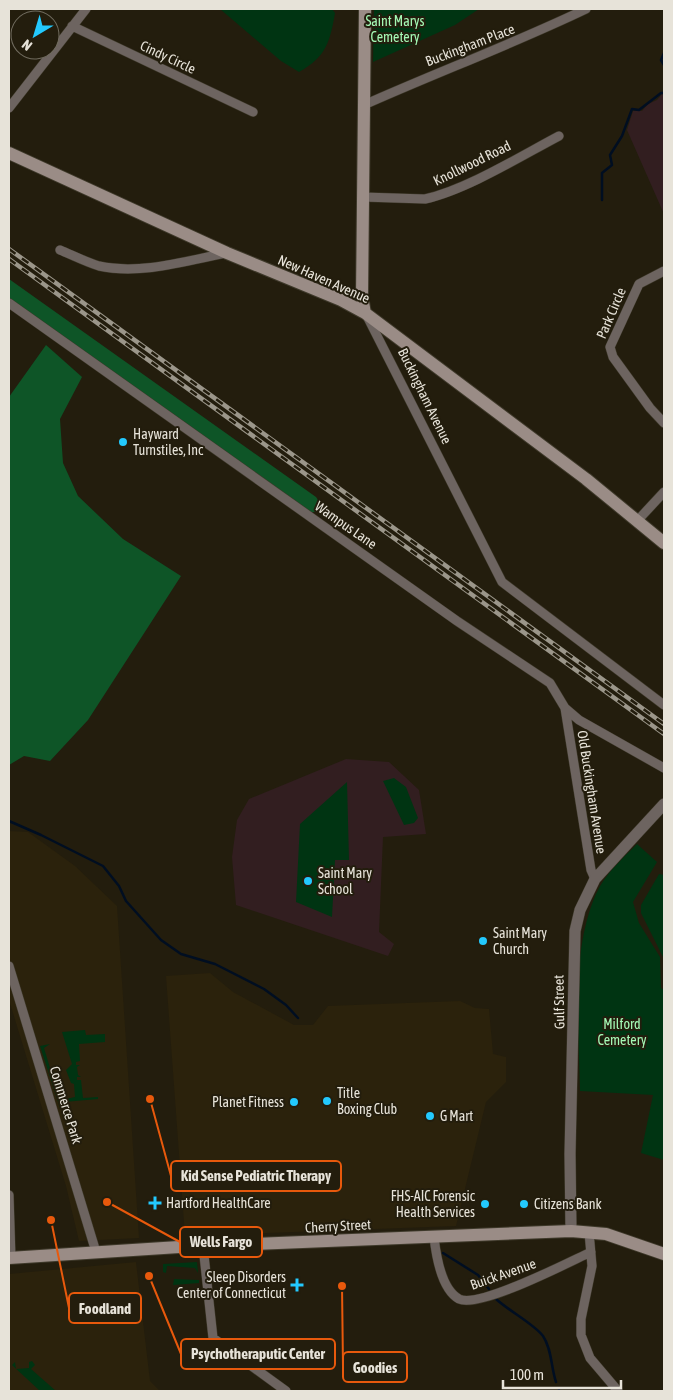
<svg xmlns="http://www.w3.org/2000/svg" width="673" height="1400" font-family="'Asap Condensed',sans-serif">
<rect width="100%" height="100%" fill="#231d0d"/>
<!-- built -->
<path fill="#2b220c" d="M 9,831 L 28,832 L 75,866 L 117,906 L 139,1238 L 79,1241 L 66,1186 L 9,1000 Z
M 210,973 L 233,992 L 294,1025 L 313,1025 L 328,1006 L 460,1001 L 475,1008 L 489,1009 L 493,1054 L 506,1057 L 506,1082 L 486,1102 L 456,1226 L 185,1236 L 166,976 Z
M 136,1262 L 150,1381 L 160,1391 L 9,1391 L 9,1274 Z"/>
<!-- education -->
<path fill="#321e20" d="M 662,94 L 664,95 L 664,214 L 627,130 L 633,111 L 642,111 L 648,104 L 657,100 Z
M 346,759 L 389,762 L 419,790 L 426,834 L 383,837 L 379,932 L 394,944 L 388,956 L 236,905 L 232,857 L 237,820 L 249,799 Z"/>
<!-- green -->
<path fill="#003412" d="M 220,9 L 332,9 L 335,13 C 330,42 326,57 299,72 L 281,61 Z
M 374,9 L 479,9 L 455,25 L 373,62 Z
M 394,778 L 406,787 L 418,818 L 414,823 L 404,825 L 383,781 Z
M 347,782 L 349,860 L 335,860 L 332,917 L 296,902 L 300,824 Z
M 637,844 L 657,862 L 633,902 L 639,923 L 660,957 L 661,988 L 664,990 L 664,1160 L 641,1153 L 653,1095 L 580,1091 C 579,1027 570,954 596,894 C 605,874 622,859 637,844 Z
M 659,874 L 664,875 L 664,959 L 641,913 L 641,905 Z
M 85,1030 L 86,1035 L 105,1034 L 105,1042 L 79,1044 L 80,1061 L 76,1062 L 76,1065 L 80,1065 L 77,1067 L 78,1075 L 81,1077 L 77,1077 L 77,1080 L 81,1080 L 83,1098 L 98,1097 L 98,1099 L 64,1102 L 63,1107 L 60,1108 L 40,1046 L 50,1044 L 44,1048 L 58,1094 L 65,1094 L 66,1099 L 75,1097 L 74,1084 L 71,1083 L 66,1070 L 72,1064 L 62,1032 Z
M 197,1262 L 198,1273 L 195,1268 L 167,1266 L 166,1273 L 163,1272 L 163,1264 Z
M 174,1279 L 199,1280 L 199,1283 L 173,1285 Z
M 32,1361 L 35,1365 L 31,1369 L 56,1391 L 40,1391 L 12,1365 L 15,1362 L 16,1369 L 29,1368 L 29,1362 Z"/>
<!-- forest -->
<path fill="#0e5527" d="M 9,279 L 316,497 L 322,506 L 318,511 L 309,513 L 183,421 L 9,306 Z
M 46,345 L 82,377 L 60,419 L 63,463 L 78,496 L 123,539 L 181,576 L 88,720 L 50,761 L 24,756 L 9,765 L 9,397 Z"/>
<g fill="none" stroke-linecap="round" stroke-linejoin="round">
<!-- stream -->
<path stroke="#000e21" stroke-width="2.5" d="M 664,53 L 661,60 L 664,65
M 602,200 L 602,173 L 612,165 L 610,155 L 622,136 L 632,109 L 639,110 L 661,93 L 664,93
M 9,821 L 41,835 L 103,866 L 119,886 L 126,901 L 161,940 L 181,954 L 215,964 L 264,989 L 286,1005 L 298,1018
M 443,1253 L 478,1275 L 489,1289
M 496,1299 C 509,1311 534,1324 543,1336 C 552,1349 551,1368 556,1382
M 559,1390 L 559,1391"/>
<!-- minor casing -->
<g stroke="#3e392a" stroke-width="10">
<path id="minor" d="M 72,26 L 253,112
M 364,105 C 438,72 513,44 586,9
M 9,108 L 86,9
M 363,197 L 425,199 C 466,190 521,156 559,136
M 60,250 C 72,255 86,262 99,266 C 140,275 186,261 226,253
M 664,271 L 639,284 L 610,347 L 613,357 L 650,408 L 664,423
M 9,303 L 457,621 L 550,683 L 565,708 L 579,720 L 664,768
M 368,318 L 502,582 L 664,705
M 638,520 L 664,492
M 565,708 L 591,870 L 595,879
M 9,966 L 96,1252
M 9,1195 L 11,1258
M 589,1232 L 592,1266 L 581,1319 L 581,1335 L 590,1358 L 618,1391
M 434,1237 C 436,1255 441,1289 459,1299 C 479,1309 569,1262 591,1252
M 203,1246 L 213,1338 L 286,1391"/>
</g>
<!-- tertiary casing -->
<g stroke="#3e392a" stroke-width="12">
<path id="tertiary" d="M 571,1231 L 570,1154 L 575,931 L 580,910 L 595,879 L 664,804"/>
</g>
<!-- secondary casing -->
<g stroke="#3e392a" stroke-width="14">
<path id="secondary" d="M 365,9 L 362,297 L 365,313
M 9,153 L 227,253 L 341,300 L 365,313 L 586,479 L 664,543
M 9,1258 L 179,1247 L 571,1231 L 606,1234 L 664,1254"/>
</g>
<!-- minor -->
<use href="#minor" stroke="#6d6460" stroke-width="9"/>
<!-- tertiary -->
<use href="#tertiary" stroke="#6d6460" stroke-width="11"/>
<!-- secondary -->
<use href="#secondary" stroke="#9a8c86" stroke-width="12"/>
<!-- rail casing -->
<g stroke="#9b968a" stroke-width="4.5">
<path id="rail" d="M 9,249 L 664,724
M 9,259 L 664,734"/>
</g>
<!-- rail -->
<use href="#rail" stroke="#231d0d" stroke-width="2.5" stroke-dasharray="8" stroke-linecap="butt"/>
</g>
<!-- markers -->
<g fill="#23c9fe" stroke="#231d0d" stroke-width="2">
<circle cx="123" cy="442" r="5"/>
<circle cx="308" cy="881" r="5"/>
<circle cx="483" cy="941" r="5"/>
<circle cx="327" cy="1101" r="5"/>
<circle cx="294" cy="1102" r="5"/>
<circle cx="430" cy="1116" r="5"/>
<path d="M152.5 1195.5h5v5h5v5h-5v5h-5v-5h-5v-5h5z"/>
<circle cx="485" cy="1204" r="5"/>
<circle cx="524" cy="1204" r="5"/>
<path d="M294.5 1277.5h5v5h5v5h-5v5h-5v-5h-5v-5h5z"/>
</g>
<g text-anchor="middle" stroke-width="4" stroke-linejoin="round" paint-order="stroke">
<!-- park labels -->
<g font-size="14" fill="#a4fab6" stroke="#231d0d">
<text x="395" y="26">Saint Marys<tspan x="395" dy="16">Cemetery</tspan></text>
<text x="622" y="1029">Milford<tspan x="622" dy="16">Cemetery</tspan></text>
</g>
<!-- street labels -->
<g font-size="14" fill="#e7e3d9" stroke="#231d0d">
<text transform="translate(470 45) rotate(-21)" y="5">Buckingham Place</text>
<text transform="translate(168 57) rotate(25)" y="5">Cindy Circle</text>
<text transform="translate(472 163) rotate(-26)" y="5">Knollwood Road</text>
<text transform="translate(324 279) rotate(24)" y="5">New Haven Avenue</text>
<text transform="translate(611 313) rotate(-67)" y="5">Park Circle</text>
<text transform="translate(425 396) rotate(64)" y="5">Buckingham Avenue</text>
<text transform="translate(346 525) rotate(35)" y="5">Wampus Lane</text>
<text transform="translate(592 792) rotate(81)" y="5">Old Buckingham Avenue</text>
<text transform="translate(559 1002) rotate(-91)" y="5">Gulf Street</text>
<text transform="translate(66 1105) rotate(73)" y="5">Commerce Park</text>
<text transform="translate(338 1226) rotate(-3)" y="5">Cherry Street</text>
<text transform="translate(503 1274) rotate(-19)" y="5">Buick Avenue</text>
</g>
<!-- poi labels -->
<g font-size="14" fill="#e7e3d9" stroke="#231d0d" text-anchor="start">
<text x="133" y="439">Hayward<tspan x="133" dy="16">Turnstiles, Inc</tspan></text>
<text x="318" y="878">Saint Mary<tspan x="318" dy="16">School</tspan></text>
<text x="493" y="938">Saint Mary<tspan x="493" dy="16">Church</tspan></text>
<text x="337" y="1098">Title<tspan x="337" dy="16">Boxing Club</tspan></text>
<text x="284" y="1107" text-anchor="end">Planet Fitness</text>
<text x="440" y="1121">G Mart</text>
<text x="475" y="1201" text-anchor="end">FHS-AIC Forensic<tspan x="475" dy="16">Health Services</tspan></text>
<text x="166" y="1208">Hartford HealthCare</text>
<text x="534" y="1209">Citizens Bank</text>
<text x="286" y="1282" text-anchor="end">Sleep Disorders<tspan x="286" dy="16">Center of Connecticut</tspan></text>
</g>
</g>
<!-- callouts -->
<path fill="none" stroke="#e8590c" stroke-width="2" d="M150 1099L171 1176M107 1202L180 1242M51 1220L69 1308M149 1276L181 1354M342 1286L343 1367"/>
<g fill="#e8590c" stroke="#231d0d" stroke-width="2">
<circle cx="150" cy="1099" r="5"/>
<circle cx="107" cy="1202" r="5"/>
<circle cx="51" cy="1220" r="5"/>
<circle cx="149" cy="1276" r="5"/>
<circle cx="342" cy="1286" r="5"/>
</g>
<g fill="#231d0d" stroke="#e8590c" stroke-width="2">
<rect x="171" y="1161" width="170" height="30" rx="5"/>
<rect x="180" y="1227" width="82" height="30" rx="5"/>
<rect x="69" y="1293" width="72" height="30" rx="5"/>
<rect x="181" y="1339" width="154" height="30" rx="5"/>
<rect x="343" y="1352" width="64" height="30" rx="5"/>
</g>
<g font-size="15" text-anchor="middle" font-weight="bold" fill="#e7e3d9">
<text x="256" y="1181">Kid Sense Pediatric Therapy</text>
<text x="221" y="1247">Wells Fargo</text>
<text x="105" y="1314">Foodland</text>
<text x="258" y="1359">Psychotheraputic Center</text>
<text x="375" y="1373">Goodies</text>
</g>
<!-- border -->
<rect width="673" height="1400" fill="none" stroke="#e7e3d9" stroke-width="20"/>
<!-- north arrow -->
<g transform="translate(35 35) rotate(218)"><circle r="24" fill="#231d0d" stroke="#716c5f"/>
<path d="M0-4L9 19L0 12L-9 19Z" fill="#23c9fe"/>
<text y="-8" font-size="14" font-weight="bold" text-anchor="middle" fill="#e7e3d9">N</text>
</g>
<!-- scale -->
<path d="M503 1380v8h118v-8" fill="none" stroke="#e7e3d9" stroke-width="2.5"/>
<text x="510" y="1380" font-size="15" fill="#e7e3d9" stroke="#231d0d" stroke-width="4" paint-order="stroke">100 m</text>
</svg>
